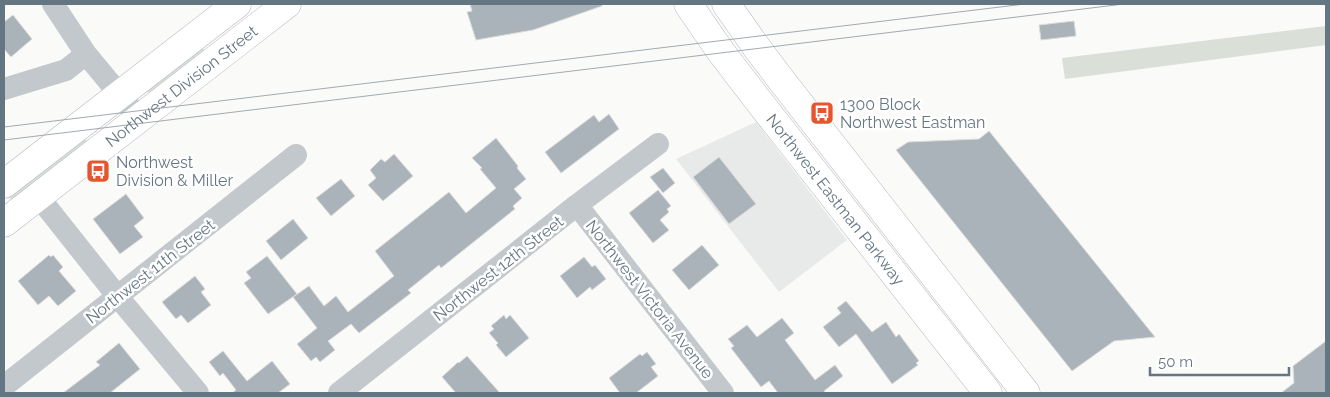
<svg xmlns="http://www.w3.org/2000/svg" width="1330" height="397" font-family="Raleway,sans-serif">
<rect width="100%" height="100%" fill="#fafaf8"/>
<!-- built -->
<path fill="#e8e9e9" d="M 756,122 L 847,240 L 779,292 L 676,159 Z"/>
<!-- green -->
<path fill="#dadfd7" d="M 1326,26 L 1326,45 L 1065,79 L 1062,58 Z
M 200,45 L 207,53 L 151,96 L 145,88 Z
M 84,138 L 87,141 L 87,144 L 14,203 L 7,195 Z"/>
<!-- building -->
<path fill="#aab3b9" stroke="#dcdcda" d="M 470,4 L 602,4 L 602,6 L 533,30 L 476,40 L 467,12 L 472,11 Z
M 13,15 L 32,39 L 11,57 L 4,49 L 4,22 Z
M 1074,21 L 1076,36 L 1041,40 L 1039,25 Z
M 609,114 L 619,129 L 561,173 L 545,152 L 594,115 L 599,122 Z
M 989,131 L 1155,337 L 1114,341 L 1072,371 L 896,150 L 908,142 L 979,139 Z
M 496,138 L 518,166 L 517,168 L 526,179 L 514,189 L 522,198 L 513,206 L 515,209 L 441,268 L 439,265 L 408,290 L 411,293 L 359,333 L 351,324 L 328,341 L 335,350 L 320,362 L 316,357 L 311,361 L 297,344 L 317,328 L 293,297 L 309,286 L 324,306 L 336,296 L 348,312 L 394,276 L 375,251 L 449,192 L 466,213 L 496,188 L 480,169 L 482,168 L 472,158 Z
M 394,154 L 413,176 L 383,201 L 368,185 L 376,178 L 370,170 L 381,159 L 385,162 Z
M 719,157 L 756,204 L 729,224 L 693,177 Z
M 663,168 L 675,183 L 663,193 L 650,177 Z
M 341,179 L 355,196 L 331,216 L 316,198 Z
M 658,190 L 671,206 L 667,209 L 669,212 L 660,220 L 669,230 L 653,243 L 629,213 Z
M 126,194 L 144,218 L 134,226 L 143,237 L 120,254 L 93,219 Z
M 293,219 L 308,238 L 281,260 L 266,241 Z
M 702,245 L 719,265 L 689,290 L 672,270 Z
M 49,255 L 51,257 L 53,255 L 63,267 L 59,271 L 76,291 L 58,306 L 49,296 L 38,305 L 18,281 Z
M 267,256 L 297,294 L 268,314 L 244,283 L 251,278 L 246,272 Z
M 584,257 L 592,267 L 595,265 L 606,279 L 592,290 L 590,287 L 577,298 L 560,276 Z
M 195,276 L 205,289 L 201,292 L 211,305 L 188,323 L 181,315 L 176,319 L 162,302 Z
M 846,301 L 872,332 L 886,322 L 896,337 L 899,334 L 919,361 L 916,363 L 918,365 L 892,384 L 856,334 L 839,347 L 823,327 L 841,313 L 837,308 Z
M 504,315 L 506,319 L 510,315 L 529,338 L 506,357 L 496,345 L 498,343 L 489,333 L 494,329 L 491,326 Z
M 782,318 L 794,333 L 785,340 L 815,380 L 835,365 L 843,376 L 824,391 L 826,393 L 778,393 L 769,381 L 761,387 L 731,348 L 734,346 L 728,339 L 747,325 L 757,337 Z
M 1326,341 L 1326,393 L 1281,393 L 1294,383 L 1293,366 Z
M 119,343 L 140,369 L 110,393 L 63,393 L 100,365 L 96,362 Z
M 223,351 L 247,381 L 272,361 L 290,384 L 278,393 L 232,393 L 236,390 L 223,373 L 220,376 L 209,362 Z
M 647,352 L 656,364 L 651,367 L 658,376 L 636,393 L 620,393 L 609,378 L 640,354 L 642,356 Z
M 467,356 L 500,393 L 456,393 L 442,377 L 458,362 L 459,363 Z"/>
<g fill="none" stroke-linecap="round" stroke-linejoin="round">
<!-- primary casing -->
<g stroke="#b5babe" stroke-width="29">
<g id="primary">
<path id="s1" d="M 688,4 L 721,52 L 757,99 L 988,393"/>
<path d="M 726,4 L 757,48 L 782,81 L 1026,393"/>
<path d="M 4,184 L 237,4"/>
<path id="s2" d="M 4,223 L 287,4"/>
</g>
</g>
<!-- minor -->
<path stroke="#c3c8cc" stroke-width="22" d="M 53,4 L 86,54 L 139,118
M 4,89 L 66,70 L 86,54
M 38,196 L 118,297 L 198,393
M 577,205 L 723,393
M 4,386 L 296,155
M 339,393 L 577,205 L 658,144"/>
<!-- primary -->
<use href="#primary" stroke="#fff" stroke-width="28"/>
<!-- tram -->
<path stroke="#a2aab0" stroke-width="1" d="M 4,127 L 1025,4
M 4,140 L 1124,4"/>
</g>
<!-- icons -->
<defs>
<g id="bus-square" transform="scale(1.25)"><rect x="-9" y="-9" width="18" height="18" rx="4" fill="#e4572e" stroke="#fff"/><path d="M-5-6H5V4H4V6H2V4H-2V6H-4V4H-5ZM-3.5-4V0h7V-4ZM-3.5 1.2v1.5H-2V1.2ZM2 1.2v1.5H3.5V1.2Z" fill="#fff"/></g>
</defs>
<g fill-rule="evenodd">
<use href="#bus-square" x="822" y="113"/>
<use href="#bus-square" x="98" y="171"/>
</g>
<g text-anchor="middle" stroke-width="5" stroke-linejoin="round" paint-order="stroke">
<!-- street labels -->
<g font-size="16" fill="#657683" stroke="#fff">
<text dy="6" stroke="none"><textPath href="#s2" startOffset="224">Northwest Division Street</textPath></text>
<text dy="6" stroke="none"><textPath href="#s1" startOffset="245">Northwest Eastman Parkway</textPath></text>
<text transform="translate(498 268) rotate(-38)" y="6">Northwest 12th Street</text>
<text transform="translate(150 271) rotate(-38)" y="6">Northwest 11th Street</text>
<text transform="translate(650 299) rotate(52)" y="6">Northwest Victoria Avenue</text>
</g>
<!-- poi labels -->
<g font-size="16" fill="#657683" stroke="#fff" text-anchor="start">
<text x="840" y="110">1300 Block<tspan x="840" dy="18">Northwest Eastman</tspan></text>
<text x="116" y="168">Northwest<tspan x="116" dy="18">Division &amp; Miller</tspan></text>
</g>
</g>
<!-- border -->
<rect width="1330" height="397" fill="none" stroke="#657683" stroke-width="10"/>
<!-- scale -->
<path d="M1150 367v8h139v-8" fill="none" stroke="#657683" stroke-width="2.5"/>
<text x="1158" y="367" font-size="15" fill="#657683" stroke="#ffffff" stroke-width="4" paint-order="stroke">50 m</text>
</svg>
